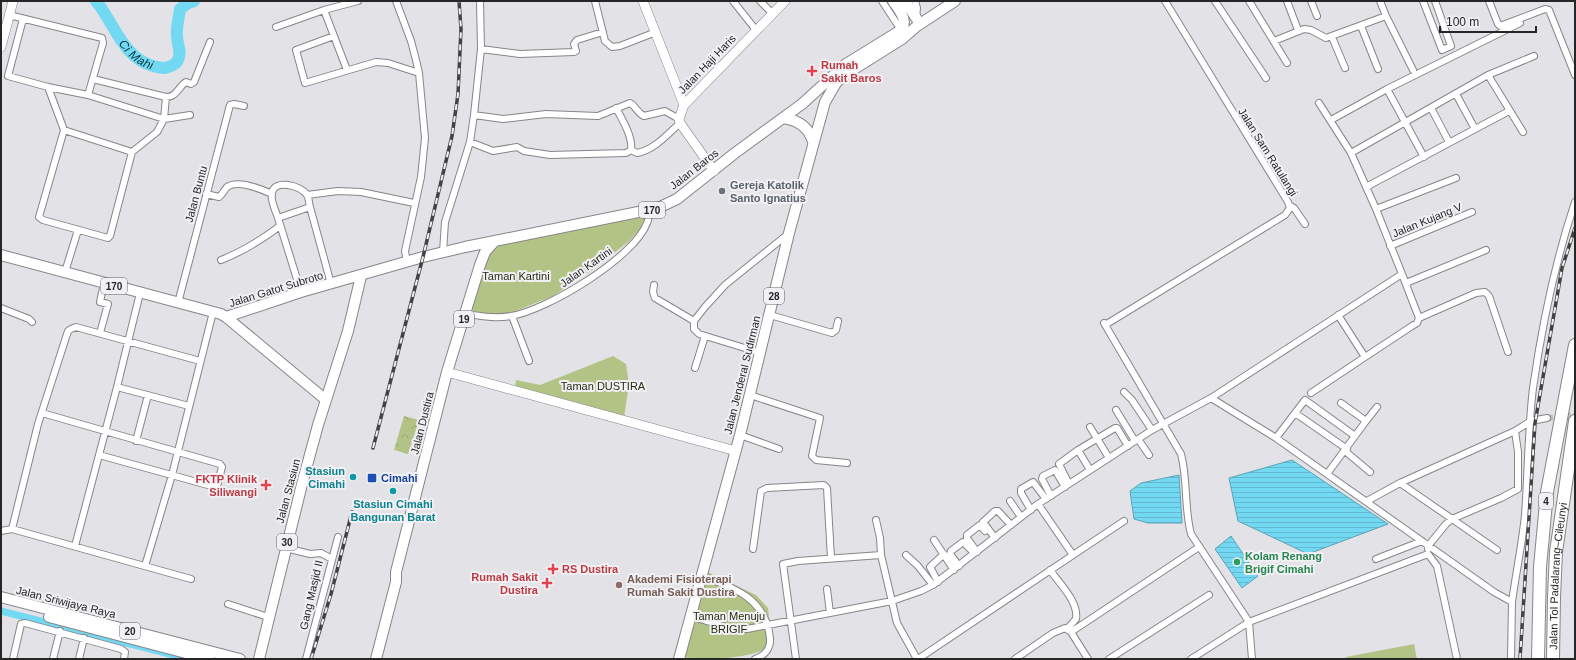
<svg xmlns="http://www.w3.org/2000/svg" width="1576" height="660" font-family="Arial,sans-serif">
<defs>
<pattern id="forest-crowns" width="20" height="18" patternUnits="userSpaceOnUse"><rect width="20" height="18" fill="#b3c386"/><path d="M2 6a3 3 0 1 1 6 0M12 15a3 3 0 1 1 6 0" fill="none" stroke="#9aa774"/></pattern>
<pattern id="water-rules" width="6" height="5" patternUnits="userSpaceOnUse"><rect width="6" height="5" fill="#73d8f2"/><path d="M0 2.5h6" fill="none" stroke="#63b9d0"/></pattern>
</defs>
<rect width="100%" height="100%" fill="#e3e3e7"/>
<!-- green -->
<path fill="#b3c386" d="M 646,215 L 640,229 L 628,242 L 592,270 L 553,296 L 508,314 L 494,316 L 470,310 L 488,252 L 501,245 L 538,236 Z
M 613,356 L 626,364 L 629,384 L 624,418 L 515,389 L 516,380 L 540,385 Z
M 705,571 L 756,595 L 768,608 L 772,646 C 747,660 710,660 681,657 Z
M 1414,644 L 1417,659 L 1346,659 L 1346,657 Z"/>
<!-- forest -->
<path fill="url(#forest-crowns)" d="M 404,416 L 419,420 L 408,454 L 394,450 Z"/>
<!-- water -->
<path fill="url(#water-rules)" stroke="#5ca3b5" d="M 1292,460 L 1388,524 L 1308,554 L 1238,521 L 1229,478 Z
M 1179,475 L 1182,523 L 1148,523 L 1134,519 L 1130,491 L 1141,483 Z
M 1231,536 L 1258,576 L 1242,588 L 1215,549 Z"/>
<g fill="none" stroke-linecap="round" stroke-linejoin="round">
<!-- canal -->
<path stroke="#73d8f2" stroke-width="7" d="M 1,611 L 189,659"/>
<!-- river -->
<path stroke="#73d8f2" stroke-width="12" id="s1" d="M 96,1 C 114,23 123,58 153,66 C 157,67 161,68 165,68 C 170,67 176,64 178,60 C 182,52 177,44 177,36 C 176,27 179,18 180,9 L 188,3 L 194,1"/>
<!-- street-tunnel -->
<path stroke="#bdbdc1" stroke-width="6" stroke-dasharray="6 3" stroke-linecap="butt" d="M 1547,418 L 1575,415"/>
<!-- street casing -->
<g stroke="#868689" stroke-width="8">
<path id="street" d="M 396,1 L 411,41 L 416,60 L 419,73 L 425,138 L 421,177 L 405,251 L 407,262
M 595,1 L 605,41 L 612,47 L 620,46 L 656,32
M 733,1 L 756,30
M 760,1 L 773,14
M 882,1 L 901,30
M 915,1 L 917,8 L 916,18
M 1215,1 L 1266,78
M 1249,1 L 1287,63
M 1287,1 L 1298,30
M 1311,1 L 1317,16
M 1380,1 L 1386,16 L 1413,70
M 1423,1 L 1442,50 L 1451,46 L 1435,1
M 1489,1 L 1498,24 L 1500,26 L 1545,9 L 1549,10 L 1575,75
M 324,10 L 347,70
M 9,15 L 102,38 L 103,43 L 88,95
M 23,19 L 8,76 L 48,87 L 88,95 L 164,119 L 190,115
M 1361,26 L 1378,69
M 276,27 L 324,10 L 358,1
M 334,36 L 296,50 L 305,83 L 376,62 L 388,63 L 419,73
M 1332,37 L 1345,68
M 1274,41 L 1304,29 L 1311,30 L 1326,38 L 1386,16
M 481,49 L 520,54 L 574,52 L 576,51 L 574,44 L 577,40 L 603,32
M 1488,75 L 1523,132
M 93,79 L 166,97
M 48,87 L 64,130 L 39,217 L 43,220 L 108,238 L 110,236 L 132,152 L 157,132 L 164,119 L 166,97 C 177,97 178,87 186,82 L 191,84 L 194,82 L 210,42
M 1387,89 L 1424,157
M 1456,94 L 1475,129
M 1319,103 L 1351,153
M 1431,108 L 1449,142
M 474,115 L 503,119 L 546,114 L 598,116 L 630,103 C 636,106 637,113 644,116 L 665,111 L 679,119
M 1331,120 L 1387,89 L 1520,23
M 64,130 L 132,152
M 470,142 L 493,151 L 517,147 L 524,151 L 550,155 L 626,153 L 631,150 C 633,137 622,119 616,108
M 631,150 L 637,153 C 654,150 668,134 680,123
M 1366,187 L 1509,111
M 206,194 L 219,197 C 223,194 224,190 227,187 C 238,179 261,189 272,194
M 307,195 L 338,191 L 361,192 L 414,203
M 1289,205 L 1294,208 L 1305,224
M 310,207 L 331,284
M 1376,209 L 1456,178
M 278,218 C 276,211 270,201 272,193 C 274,179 301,185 307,195 C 309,198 309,204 310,207 L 278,218 L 301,292
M 1390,246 L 1472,212
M 443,252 L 445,222 L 470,142 L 474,115 L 481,49 L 480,1
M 221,260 C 244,251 260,241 280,226
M 65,272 L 78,230
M 1406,283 L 1486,250
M 654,285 L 653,292 L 655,298 L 694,321
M 178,303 L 230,105 L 234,104 L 244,106
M 1,308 L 29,319 L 32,322
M 466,314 C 481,316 496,319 511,316 C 547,310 634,258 647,223 C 649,219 649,215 649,211
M 770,315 L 832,333 L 836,330 L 838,321
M 512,316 L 529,361
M 1419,318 L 1476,293 L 1485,292 L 1489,296 L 1508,352
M 1104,323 L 1181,454 C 1188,480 1184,508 1191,534 L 1249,622 L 1252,659
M 1105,325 L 1285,215 L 1290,208 L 1288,202 L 1165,1
M 100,333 L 108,304 L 100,302 L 104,283
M 761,353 L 699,334 L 694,329 L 694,321 L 705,307 L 725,285 L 788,234
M 1365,357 L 1412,326 L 1417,323 L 1419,318 L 1402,274
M 695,368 L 705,336
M 117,387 L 189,406
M 1124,392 L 1132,400 L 1152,430
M 1311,393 L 1365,357 L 1338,315
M 750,395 L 820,418 L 812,456 L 816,460 L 847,463
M 1211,398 L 1276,438 L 1494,592 L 1512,602 L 1511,659
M 1116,410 L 1135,441
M 42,413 L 220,464 L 222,467 L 217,486 L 215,487 L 99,455
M 1295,413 L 1347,449
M 1366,421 L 1377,407
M 1090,427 L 1109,458
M 740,435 L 779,449
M 1276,438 L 1305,400 L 1355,436
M 1138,439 L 1149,455
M 136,441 L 148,395
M 1078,450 L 1090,470
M 1345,451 L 1370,472
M 1327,474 L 1366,421 L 1341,403
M 1400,483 L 1497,550
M 1069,484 L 1059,464 L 1078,450 L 1115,428 L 1117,428 L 1128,446
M 1051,496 L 1042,479 L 1043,476 L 1055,470 L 1065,487
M 1010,501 L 1021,517
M 1367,501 L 1400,483 L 1515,431
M 1031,510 L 1021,493 L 1021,489 L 1033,482 L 1046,499
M 876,520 L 880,538 L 881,555 L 897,623 L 917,659
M 12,529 L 38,424 L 68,331 L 71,329 L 76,327 L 200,361
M 1,531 L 12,529 L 191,579
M 995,538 L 983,522 L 995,511 L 998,511 L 1011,525
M 934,540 L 954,570
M 75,546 L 117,387 L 140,293
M 286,548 L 310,554 L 321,553 L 332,559
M 753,549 L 761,491 L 767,488 L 824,485 L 827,488 L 831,558
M 1428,549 L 1428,546 L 1446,524 L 1452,519 L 1501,498 L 1518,489 L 1518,452 L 1515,431 L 1531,421 L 1547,418
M 977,552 L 967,538 L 967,535 L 980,525 L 985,531
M 906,555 L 918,566 L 933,585
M 1073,555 L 1124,521
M 1376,559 L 1422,541
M 145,566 L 172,475 L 213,312
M 959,566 L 950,554 L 951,551 L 963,542 L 972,551
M 1050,570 C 1059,583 1079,602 1076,619 L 1067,629
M 701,576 C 734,587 766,599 770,638 C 771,649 764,656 755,659
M 938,582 L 930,567 L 944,554
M 827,589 L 830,613
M 1512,602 C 1516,573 1522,544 1525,515 C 1528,473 1528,430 1533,388 C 1542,325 1555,262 1575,202
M 228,604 L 268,617
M 690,616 L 733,629 L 747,629 L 892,601 L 921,591 L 933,585 L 1038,504 L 1152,430 L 1211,398 L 1402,274 L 1376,209 L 1351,153 L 1488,75 L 1534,56
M 1071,632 L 1199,547
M 13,659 L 21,624 L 25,623 L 121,649 L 125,652 L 124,659
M 53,659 L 60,631
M 79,659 L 84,638
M 306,659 L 338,537
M 796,659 L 783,564 L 798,561 L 881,555
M 918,659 L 1073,555 L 1038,504
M 1015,659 L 1053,633 L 1065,628 L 1071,632 L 1088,659
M 1109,659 L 1209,595
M 1191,659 L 1249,622 L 1428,554 L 1437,566 L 1457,659"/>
</g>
<!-- secondary casing -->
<g stroke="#868689" stroke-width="10">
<path id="secondary" d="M 643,1 L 684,105
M 1,47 L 13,1
M 714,171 L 680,123 L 679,119 L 684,105 L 785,1
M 447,372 L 736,451"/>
</g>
<!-- primary casing -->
<g stroke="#868689" stroke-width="12">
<path id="primary" d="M 905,1 L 920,24
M 783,118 C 798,120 809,127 813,142
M 1,255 L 221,314 L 226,317 L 326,400
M 226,317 L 301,292 L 423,257 L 465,247 L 658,208 L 677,199 L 735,153 L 802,104 L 846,64 L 901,30 C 909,20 898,9 893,1
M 1,597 L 240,659
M 49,617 L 209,659
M 259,659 L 302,484 L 318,425 L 348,331 L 361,276
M 376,659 L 396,582 L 396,572 L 447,372 L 480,265 L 485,252 L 494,242
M 679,659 L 740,435 L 789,233 L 825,102 L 836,83 L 843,76 L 902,39 L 917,26 L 955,1"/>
</g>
<!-- highway casing -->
<g stroke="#868689" stroke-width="14">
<g id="highway">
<path d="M 1538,659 L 1540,567 L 1547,492 L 1575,345"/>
<path id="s2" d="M 1553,659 L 1554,597 L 1556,552 L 1575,421"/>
</g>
</g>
<!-- street -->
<use href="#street" stroke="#fff" stroke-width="6"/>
<!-- secondary -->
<use href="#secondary" stroke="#fff" stroke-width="9"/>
<!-- primary -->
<use href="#primary" stroke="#fff" stroke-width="10"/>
<!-- highway -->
<use href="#highway" stroke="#fff" stroke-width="12"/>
<!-- rail casing -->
<g stroke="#424243" stroke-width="3.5">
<path id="rail" d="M 373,448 L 423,257 L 452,136 L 458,94 L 461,29 L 459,1
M 311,659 L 331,594 L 352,512
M 1520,659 L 1535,423 L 1562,268 L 1575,228"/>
</g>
<!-- rail -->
<use href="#rail" stroke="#f1f0f4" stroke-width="2" stroke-dasharray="6" stroke-linecap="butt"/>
</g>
<!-- markers -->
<g fill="#e0444e" stroke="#f1f0f4" stroke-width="1.5">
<path d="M810 65h4v4h4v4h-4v4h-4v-4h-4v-4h4z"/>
<path d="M264 479h4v4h4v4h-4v4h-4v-4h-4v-4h4z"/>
<path d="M551 563h4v4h4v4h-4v4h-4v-4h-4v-4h4z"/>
<path d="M545 577h4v4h4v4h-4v4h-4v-4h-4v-4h4z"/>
</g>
<circle fill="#6b7280" stroke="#f1f0f4" stroke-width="1.5" cx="722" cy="191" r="4"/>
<g fill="#0f9aa8" stroke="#f1f0f4" stroke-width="1.5">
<circle cx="353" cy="477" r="4"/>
<circle cx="393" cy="491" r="4"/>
</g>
<rect fill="#1a4fb4" stroke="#f1f0f4" stroke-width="1.5" x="367" y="473" width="10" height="10" rx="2"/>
<circle fill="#2e9e5b" stroke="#f1f0f4" stroke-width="1.5" cx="1237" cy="562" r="4"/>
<circle fill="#8d6e63" stroke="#f1f0f4" stroke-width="1.5" cx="619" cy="585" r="4"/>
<g text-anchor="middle" stroke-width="4" stroke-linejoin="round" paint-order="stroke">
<!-- shield labels -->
<g fill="#f1f0f4" stroke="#636364" stroke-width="1">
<rect x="639" y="202" width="26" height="16" rx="3"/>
<rect x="101" y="278" width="26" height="16" rx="3"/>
<rect x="764" y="288" width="20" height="16" rx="3"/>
<rect x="454" y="311" width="20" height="16" rx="3"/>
<rect x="1539" y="493" width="14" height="16" rx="3"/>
<rect x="277" y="534" width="20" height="16" rx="3"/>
<rect x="120" y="623" width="20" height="16" rx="3"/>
</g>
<g font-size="10" font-weight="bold" fill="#262627">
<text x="652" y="214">170</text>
<text x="114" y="290">170</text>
<text x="774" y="300">28</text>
<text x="464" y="323">19</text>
<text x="1546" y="505">4</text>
<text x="287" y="546">30</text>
<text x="130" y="635">20</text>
</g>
<!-- street labels -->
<g font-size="11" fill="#262627" stroke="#f1f0f4">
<text transform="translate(707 64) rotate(-46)" y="4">Jalan Haji Haris</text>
<text transform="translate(1268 152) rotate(58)" y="4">Jalan Sam Ratulangi</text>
<text transform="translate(694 169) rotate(-38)" y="4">Jalan Baros</text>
<text transform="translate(196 194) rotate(-75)" y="4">Jalan Buntu</text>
<text transform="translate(1427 220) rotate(-22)" y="4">Jalan Kujang V</text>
<text transform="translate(586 267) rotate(-35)" y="4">Jalan Kartini</text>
<text transform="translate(276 289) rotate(-17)" y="4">Jalan Gatot Subroto</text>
<text transform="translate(742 375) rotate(-76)" y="4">Jalan Jenderal Sudirman</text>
<text transform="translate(422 423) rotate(-76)" y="4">Jalan Dustira</text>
<text transform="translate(288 491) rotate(-75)" y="4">Jalan Stasiun</text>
<text dy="4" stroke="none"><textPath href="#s2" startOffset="83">Jalan Tol Padalarang–Cileunyi</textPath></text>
<text transform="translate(311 595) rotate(-77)" y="4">Gang Masjid II</text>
<text transform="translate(66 602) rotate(14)" y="4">Jalan Sriwijaya Raya</text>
</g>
<!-- health labels -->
<g font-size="11" font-weight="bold" fill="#be3a42" stroke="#f1f0f4" text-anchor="start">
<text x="821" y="69">Rumah<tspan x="821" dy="13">Sakit Baros</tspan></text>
<text x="257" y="483" text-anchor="end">FKTP Klinik<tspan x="257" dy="13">Siliwangi</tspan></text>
<text x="562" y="573">RS Dustira</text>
<text x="538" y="581" text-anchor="end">Rumah Sakit<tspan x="538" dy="13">Dustira</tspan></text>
</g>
<!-- worship labels -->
<g font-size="11" font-weight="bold" fill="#5b616d" stroke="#f1f0f4" text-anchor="start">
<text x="730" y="189">Gereja Katolik<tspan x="730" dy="13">Santo Ignatius</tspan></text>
</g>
<!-- park labels -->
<g font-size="11" fill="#282f0e" stroke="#f1f0f4">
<text x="516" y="280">Taman Kartini</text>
<text x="603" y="390">Taman DUSTIRA</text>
<text x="729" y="620">Taman Menuju<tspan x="729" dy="13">BRIGIF</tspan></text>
</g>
<!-- culture labels -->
<g font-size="11" font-weight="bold" fill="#0d838f" stroke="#f1f0f4" text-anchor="end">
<text x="345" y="475">Stasiun<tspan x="345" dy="13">Cimahi</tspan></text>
<text x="393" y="508" text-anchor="middle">Stasiun Cimahi<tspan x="393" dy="13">Bangunan Barat</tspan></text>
</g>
<!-- transit labels -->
<g font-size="11" font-weight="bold" fill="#164399" stroke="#f1f0f4" text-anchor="start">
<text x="381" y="482">Cimahi</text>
</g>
<!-- leisure labels -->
<g font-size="11" font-weight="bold" fill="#27864d" stroke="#f1f0f4" text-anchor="start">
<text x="1245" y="560">Kolam Renang<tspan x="1245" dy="13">Brigif Cimahi</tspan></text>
</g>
<!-- education labels -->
<g font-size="11" font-weight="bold" fill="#785e54" stroke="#f1f0f4" text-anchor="start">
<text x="627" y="583">Akademi Fisioterapi<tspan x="627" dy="13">Rumah Sakit Dustira</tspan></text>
</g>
<!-- water labels -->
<g font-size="12" font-style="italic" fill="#01343e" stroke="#f1f0f4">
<text dy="4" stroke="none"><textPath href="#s1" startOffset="68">Ci Mahi</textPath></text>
</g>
</g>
<!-- border -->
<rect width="1576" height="660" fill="none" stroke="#262627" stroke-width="4"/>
<!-- scale -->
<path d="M1440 26v6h96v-6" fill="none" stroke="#262627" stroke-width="2"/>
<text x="1446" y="26" font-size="12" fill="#262627" stroke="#f1f0f4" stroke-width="3" paint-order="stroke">100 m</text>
</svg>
